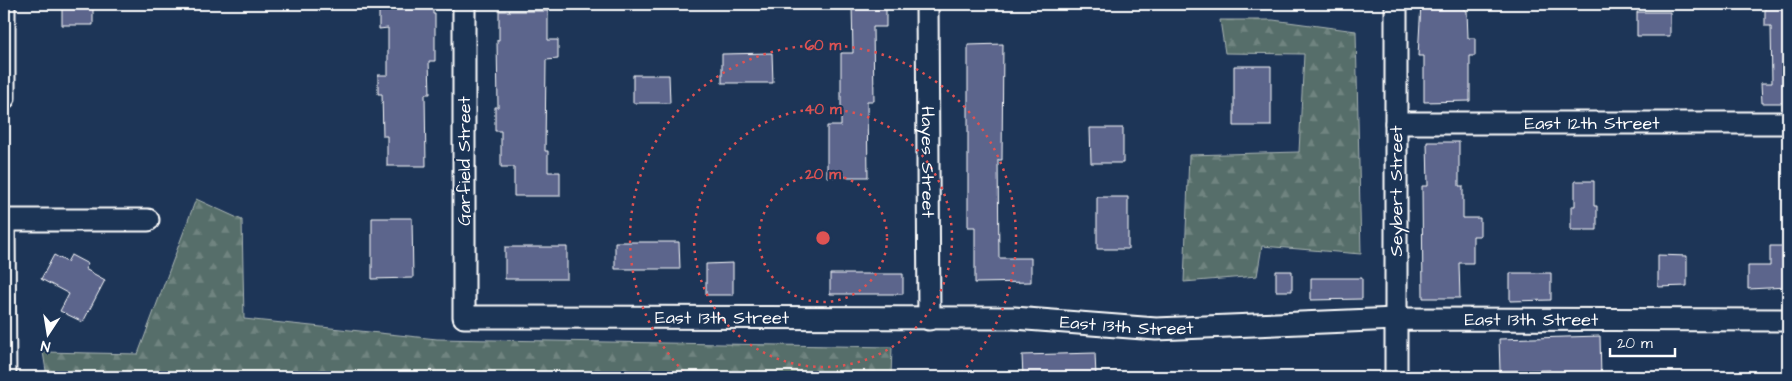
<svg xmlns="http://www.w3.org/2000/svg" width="1792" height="381" font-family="'Architects Daughter',sans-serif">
<defs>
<pattern id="forest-firs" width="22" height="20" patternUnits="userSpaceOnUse" patternTransform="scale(1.25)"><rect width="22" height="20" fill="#576e6a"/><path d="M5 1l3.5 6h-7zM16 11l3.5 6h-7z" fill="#708480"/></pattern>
</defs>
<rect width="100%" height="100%" fill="#1d3557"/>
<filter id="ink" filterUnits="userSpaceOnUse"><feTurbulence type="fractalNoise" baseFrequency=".02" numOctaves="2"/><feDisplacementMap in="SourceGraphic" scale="10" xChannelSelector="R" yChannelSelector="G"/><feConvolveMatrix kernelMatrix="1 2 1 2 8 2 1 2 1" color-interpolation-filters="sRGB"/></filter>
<g filter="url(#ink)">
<!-- forest -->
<path fill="url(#forest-firs)" stroke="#abb6b4" d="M 1220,20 L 1273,20 L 1356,31 L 1361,254 L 1262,246 L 1257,276 L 1184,282 L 1189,155 L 1299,152 L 1304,54 L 1225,53 Z
M 196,199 L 242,220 L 244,319 L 437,339 L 892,347 L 891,377 L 47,377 L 43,352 L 138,354 Z"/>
<!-- building -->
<path fill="#5b658c" stroke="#fff" d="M 62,4 L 93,4 L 93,25 L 62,25 Z
M 379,4 L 433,4 L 433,14 L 435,14 L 435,61 L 429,61 L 430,94 L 425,94 L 426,166 L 387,166 L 387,136 L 383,136 L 382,94 L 378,94 L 378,75 L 388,75 L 388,28 L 379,29 Z
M 852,4 L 886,4 L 886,27 L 873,27 L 874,101 L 867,101 L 868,177 L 827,177 L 827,126 L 841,126 L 841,53 L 853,53 Z
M 1421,4 L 1465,4 L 1465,11 L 1467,11 L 1468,38 L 1475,38 L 1475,56 L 1470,56 L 1470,101 L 1424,102 L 1424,56 L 1418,56 Z
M 1765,6 L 1788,6 L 1788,103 L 1762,103 L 1761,83 L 1772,83 L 1771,26 L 1765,26 Z
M 499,11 L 548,11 L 548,40 L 558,40 L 558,59 L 546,60 L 545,151 L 548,151 L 548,172 L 560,172 L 560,196 L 514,196 L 514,167 L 501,167 L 501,131 L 495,131 L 495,107 L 498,107 L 497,40 L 499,40 Z
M 1637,12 L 1670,12 L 1670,36 L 1637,36 Z
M 1003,44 L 1002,160 L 998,160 L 999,258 L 1031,258 L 1031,282 L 975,283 L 975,227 L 968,227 L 968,45 Z
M 772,53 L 773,83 L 722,83 L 722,54 Z
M 1234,66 L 1271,66 L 1271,126 L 1234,126 Z
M 633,75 L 669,75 L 670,103 L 633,103 Z
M 1090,128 L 1123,128 L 1123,163 L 1091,163 Z
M 1427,142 L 1459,142 L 1459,186 L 1463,186 L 1463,218 L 1480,218 L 1480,236 L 1473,236 L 1473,263 L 1459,263 L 1460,298 L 1423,298 L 1422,186 L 1428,186 Z
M 1575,181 L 1594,181 L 1594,206 L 1597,206 L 1597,230 L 1571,230 L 1571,206 L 1575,206 Z
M 1097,197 L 1128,197 L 1128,249 L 1097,249 Z
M 372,218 L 412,218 L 413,278 L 372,279 Z
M 615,242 L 679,242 L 680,269 L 615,269 Z
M 1770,246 L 1788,246 L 1788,287 L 1748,289 L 1748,266 L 1770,266 Z
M 505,247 L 567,247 L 567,279 L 505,279 Z
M 54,255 L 67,262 L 71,255 L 88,264 L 85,269 L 105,280 L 83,322 L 60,311 L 69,294 L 41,279 Z
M 1658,255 L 1687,256 L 1687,286 L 1658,287 Z
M 733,263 L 733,295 L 706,295 L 706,264 Z
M 1276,271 L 1292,271 L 1292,291 L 1276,291 Z
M 1510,273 L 1551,273 L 1551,300 L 1510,301 Z
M 830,274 L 903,274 L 903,294 L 830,294 Z
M 1311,278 L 1362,278 L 1362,299 L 1311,300 Z
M 1600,336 L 1601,377 L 1550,377 L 1550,370 L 1500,371 L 1499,339 Z
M 1095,353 L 1096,377 L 1023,377 L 1022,355 Z"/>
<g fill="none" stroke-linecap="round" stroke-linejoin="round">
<!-- minor casing -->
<g stroke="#fff" stroke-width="25">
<g id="minor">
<path id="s1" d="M 464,4 L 464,317 L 1014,318 L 1156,329 L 1396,319 L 1788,320"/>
<path id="s2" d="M 927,4 L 929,319"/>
<path d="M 4,98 L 4,4"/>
<path id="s3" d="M 1396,123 L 1788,123"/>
<path d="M 4,220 L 148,220"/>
<path d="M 4,223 L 5,377"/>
<path d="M 1396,377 L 1396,4"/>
</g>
</g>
<!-- minor -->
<use href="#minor" stroke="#1d3557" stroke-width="21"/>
</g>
</g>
<!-- distance rings -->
<g fill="none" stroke="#de5353" stroke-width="2.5" stroke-dasharray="2.5 5">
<circle cx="823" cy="238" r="64"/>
<circle cx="823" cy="238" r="129"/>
<path d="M689 377A193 193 0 1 1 957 377"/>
</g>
<g text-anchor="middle" stroke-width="4" stroke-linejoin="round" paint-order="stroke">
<!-- street labels -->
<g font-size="18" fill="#fff" stroke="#1d3557">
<text dy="6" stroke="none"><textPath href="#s3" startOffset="196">East 12th Street</textPath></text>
<text transform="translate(464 161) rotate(-90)" y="6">Garfield Street</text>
<text dy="6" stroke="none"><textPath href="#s2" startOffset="158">Hayes Street</textPath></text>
<text transform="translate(1396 191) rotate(-90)" y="6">Seybert Street</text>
<text dy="6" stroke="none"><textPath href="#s1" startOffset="571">East 13th Street</textPath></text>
<text dy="6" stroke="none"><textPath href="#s1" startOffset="1381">East 13th Street</textPath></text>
<text dy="6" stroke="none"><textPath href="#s1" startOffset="976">East 13th Street</textPath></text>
</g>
</g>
<circle cx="823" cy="238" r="8" fill="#de5353" stroke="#1d3557" stroke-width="2.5"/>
<g font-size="15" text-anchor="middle" font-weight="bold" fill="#de5353" stroke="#1d3557" stroke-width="4" stroke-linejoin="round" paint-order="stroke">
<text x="823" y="50">60 m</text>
<text x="823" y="114">40 m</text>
<text x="823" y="179">20 m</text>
</g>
<!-- margin -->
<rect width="1792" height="381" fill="none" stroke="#1d3557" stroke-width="20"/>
<rect x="10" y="10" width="1772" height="361" fill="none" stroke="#fff" stroke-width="2" filter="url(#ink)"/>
<!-- north arrow -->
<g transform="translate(48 334) rotate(192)" stroke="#1d3557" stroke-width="4" paint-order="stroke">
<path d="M0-4L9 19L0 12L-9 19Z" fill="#ffffff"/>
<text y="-8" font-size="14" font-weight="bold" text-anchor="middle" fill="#ffffff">N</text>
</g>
<!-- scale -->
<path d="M1610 348v8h65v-8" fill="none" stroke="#ffffff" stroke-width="2.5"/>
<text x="1617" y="348" font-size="15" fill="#ffffff" stroke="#1d3557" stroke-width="4" paint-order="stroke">20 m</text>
</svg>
